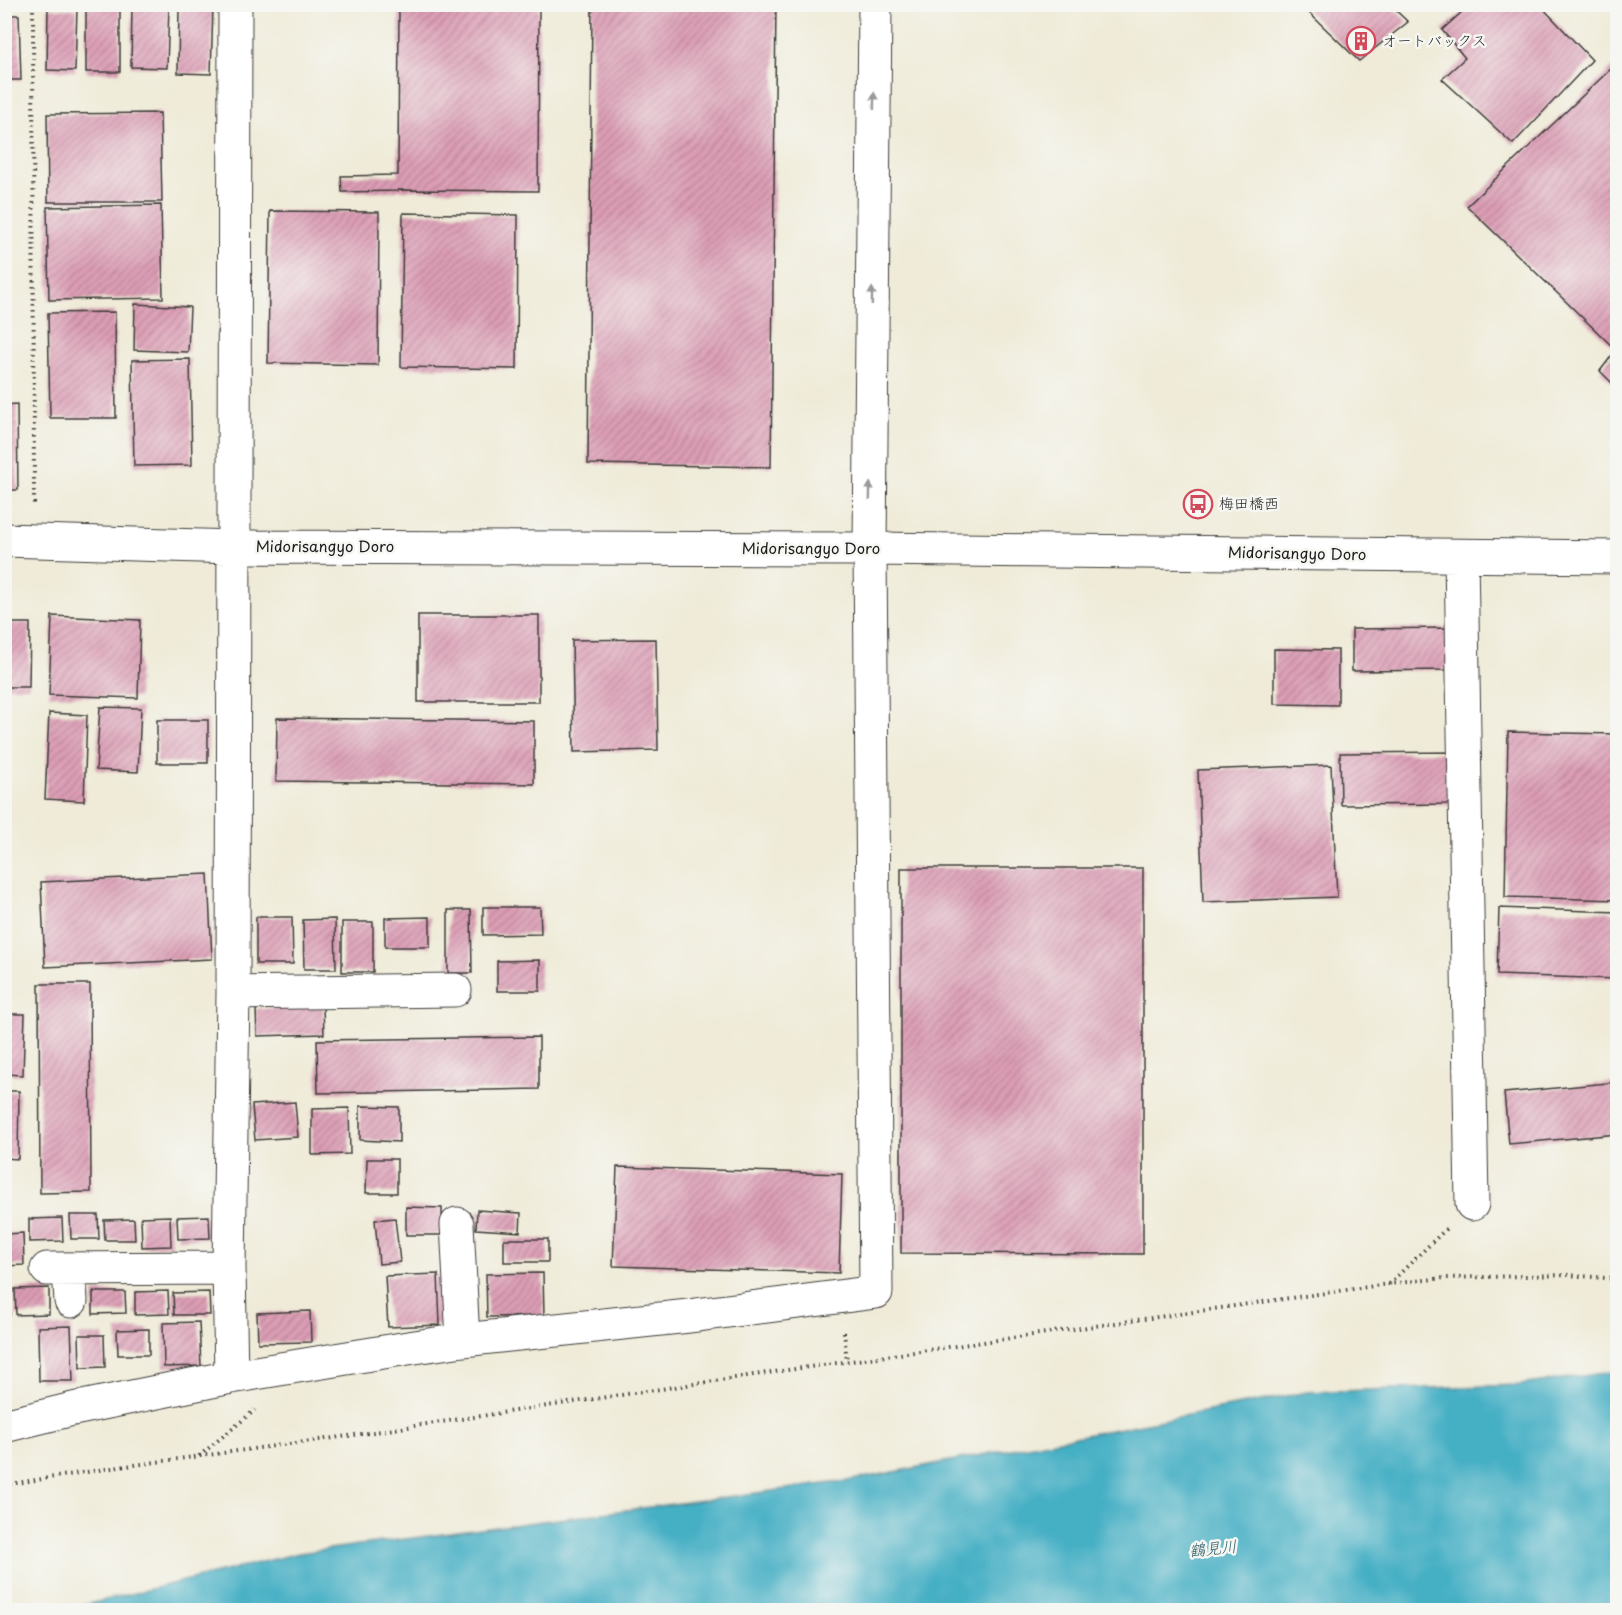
<svg xmlns="http://www.w3.org/2000/svg" width="1622" height="1615" font-family="'Playpen Sans','Klee One',sans-serif">
<defs>
<pattern id="building-hatch" width="6" height="6" patternUnits="userSpaceOnUse" patternTransform="scale(1.5)"><rect width="6" height="6" fill="#dd9eb6"/><path d="M-1 1l2-2M0 6l6-6M5 7l2-2" fill="none" stroke="#b28093"/></pattern>
</defs>
<rect width="100%" height="100%" fill="#f6f6f2"/>
<filter id="ink" filterUnits="userSpaceOnUse"><feTurbulence type="fractalNoise" baseFrequency=".0167" numOctaves="2"/><feDisplacementMap in="SourceGraphic" scale="12" xChannelSelector="R" yChannelSelector="G"/><feConvolveMatrix kernelMatrix="1 2 1 2 8 2 1 2 1" color-interpolation-filters="sRGB"/></filter>
<filter id="wash" filterUnits="userSpaceOnUse"><feTurbulence type="fractalNoise" baseFrequency=".008" numOctaves="4" result="noise"/><feDisplacementMap in="SourceGraphic" scale="24" xChannelSelector="R" yChannelSelector="G"/><feGaussianBlur stdDeviation="1.35" result="paint"/><feColorMatrix in="noise" values="0 0 0 0 0 0 0 0 0 0 0 0 0 0 0 0 0 1.4 0 .05"/><feComposite in="paint" operator="in"/></filter>
<g filter="url(#wash)">
<rect width="100%" height="100%" fill="#efebd8"/>
<!-- water -->
<path fill="#45afc4" stroke="#306670" stroke-width="1.5" d="M 1617,1371 L 1617,1610 L 1585,1610 L 1577,1608 L 1452,1610 L 64,1610 L 299,1553 L 847,1481 L 1307,1392 L 1520,1385 Z"/>
<g id="blocks">
<!-- building -->
<path fill="url(#building-hatch)" d="M 399,4 L 539,4 L 538,191 L 398,190 L 398,191 L 342,192 L 341,176 L 398,175 Z
M 592,4 L 776,4 L 771,467 L 588,464 Z
M 1300,4 L 1389,4 L 1408,22 L 1359,61 Z
M 1463,4 L 1539,4 L 1592,60 L 1513,144 L 1442,79 L 1465,58 L 1442,30 L 1464,10 Z
M 132,5 L 169,6 L 167,68 L 131,67 Z
M 179,6 L 213,6 L 211,74 L 178,73 Z
M 86,7 L 120,8 L 120,72 L 86,72 Z
M 48,8 L 77,9 L 75,71 L 47,70 Z
M 4,15 L 19,15 L 21,80 L 4,80 Z
M 1618,62 L 1618,389 L 1600,371 L 1616,350 L 1467,206 Z
M 160,113 L 162,202 L 48,202 L 47,114 Z
M 161,205 L 163,298 L 49,300 L 47,207 Z
M 270,211 L 379,212 L 378,365 L 268,363 Z
M 403,213 L 518,215 L 517,369 L 401,367 Z
M 135,304 L 190,307 L 188,352 L 134,350 Z
M 115,312 L 116,418 L 50,418 L 48,313 Z
M 190,359 L 192,465 L 134,466 L 132,360 Z
M 17,404 L 18,490 L 4,490 L 4,405 Z
M 418,615 L 539,615 L 539,702 L 418,702 Z
M 52,616 L 140,620 L 138,698 L 49,695 Z
M 4,623 L 30,623 L 29,687 L 4,687 Z
M 1452,628 L 1452,670 L 1352,671 L 1352,629 Z
M 656,639 L 658,750 L 574,752 L 572,640 Z
M 1274,649 L 1338,650 L 1338,705 L 1274,704 Z
M 100,707 L 141,708 L 138,772 L 96,770 Z
M 49,713 L 87,715 L 84,801 L 45,799 Z
M 277,718 L 534,721 L 534,784 L 276,781 Z
M 157,720 L 208,720 L 208,763 L 157,763 Z
M 1508,732 L 1618,734 L 1618,900 L 1505,897 Z
M 1456,752 L 1456,804 L 1341,805 L 1340,753 Z
M 1331,765 L 1337,897 L 1203,902 L 1198,770 Z
M 901,868 L 1143,868 L 1143,1254 L 901,1253 Z
M 208,874 L 212,959 L 45,967 L 41,882 Z
M 483,907 L 540,907 L 541,934 L 483,935 Z
M 1499,908 L 1618,912 L 1618,979 L 1497,975 Z
M 448,910 L 471,910 L 472,973 L 448,973 Z
M 256,917 L 292,917 L 293,964 L 256,964 Z
M 430,917 L 430,947 L 385,947 L 385,918 Z
M 335,919 L 336,969 L 304,969 L 303,920 Z
M 342,922 L 373,922 L 373,972 L 342,972 Z
M 540,960 L 540,991 L 497,991 L 497,961 Z
M 39,984 L 90,984 L 91,1192 L 40,1193 Z
M 323,1006 L 324,1034 L 257,1036 L 256,1009 Z
M 4,1014 L 25,1014 L 23,1075 L 4,1074 Z
M 539,1037 L 539,1089 L 318,1093 L 317,1040 Z
M 1618,1082 L 1618,1134 L 1509,1144 L 1504,1093 Z
M 4,1091 L 19,1091 L 18,1159 L 4,1158 Z
M 295,1102 L 298,1137 L 255,1140 L 252,1105 Z
M 360,1106 L 399,1107 L 399,1142 L 360,1140 Z
M 349,1108 L 350,1154 L 312,1155 L 312,1109 Z
M 367,1159 L 397,1159 L 397,1193 L 366,1193 Z
M 617,1167 L 842,1174 L 839,1273 L 613,1266 Z
M 406,1207 L 442,1208 L 442,1235 L 406,1235 Z
M 477,1210 L 521,1213 L 520,1232 L 476,1229 Z
M 70,1215 L 98,1215 L 99,1239 L 71,1239 Z
M 170,1216 L 171,1246 L 142,1247 L 141,1217 Z
M 209,1216 L 210,1238 L 178,1239 L 177,1217 Z
M 62,1218 L 63,1241 L 29,1242 L 29,1219 Z
M 395,1218 L 400,1262 L 379,1264 L 375,1220 Z
M 134,1219 L 135,1240 L 105,1240 L 104,1220 Z
M 23,1233 L 24,1265 L 4,1266 L 4,1234 Z
M 504,1239 L 548,1239 L 548,1262 L 504,1262 Z
M 543,1273 L 544,1316 L 487,1317 L 486,1274 Z
M 4,1274 L 9,1274 L 10,1315 L 4,1315 Z
M 438,1274 L 440,1325 L 388,1327 L 385,1276 Z
M 49,1288 L 49,1314 L 16,1315 L 15,1289 Z
M 168,1291 L 169,1314 L 135,1315 L 135,1292 Z
M 93,1292 L 125,1292 L 126,1313 L 93,1314 Z
M 209,1292 L 210,1315 L 174,1315 L 173,1293 Z
M 310,1311 L 311,1342 L 258,1343 L 257,1313 Z
M 199,1322 L 201,1366 L 164,1367 L 163,1323 Z
M 71,1326 L 73,1381 L 39,1381 L 38,1327 Z
M 149,1329 L 149,1355 L 118,1355 L 117,1330 Z
M 79,1335 L 104,1335 L 105,1367 L 80,1368 Z"/>
</g>
</g>
<g filter="url(#ink)">
<use href="#blocks" fill-opacity="0" stroke="#3c3b38" stroke-width="1.5"/>
<g fill="none" stroke-linecap="round" stroke-linejoin="round">
<!-- minor casing -->
<g stroke="#3c3b38" stroke-width="35">
<path id="minor" d="M 4,540 L 234,547 L 870,549 L 1618,557
M 1461,556 L 1472,1204
M 233,993 L 455,990
M 457,1224 L 463,1340
M 47,1269 L 229,1268
M 69,1269 L 71,1301
M 231,1377 L 229,1268 L 233,993 L 235,4
M 4,1426 L 73,1409 L 231,1377 L 408,1348 L 463,1340 L 689,1316 L 876,1292 L 870,549 L 875,4"/>
</g>
<!-- path -->
<path stroke="#3c3b38" stroke-width="4" stroke-dasharray="1.5 4.5" stroke-linecap="butt" d="M 33,4 L 34,508
M 1389,1284 L 1448,1227
M 844,1332 L 847,1362
M 199,1456 L 255,1410
M 4,1485 L 112,1468 L 341,1437 L 774,1372 L 1388,1284 L 1444,1278 L 1568,1275 L 1618,1279"/>
<!-- minor -->
<use href="#minor" stroke="#fff" stroke-width="33"/>
</g>
<!-- one-way arrows -->
<defs><path id="oneway-solid" d="M-6-.8H1V-3.2L6.5 0L1 3.2V.8H-6Z" transform="scale(1.5)"/></defs>
<g fill="#999">
<use href="#oneway-solid" transform="translate(874 101) rotate(-89)"/>
<use href="#oneway-solid" transform="translate(872 296) rotate(-89)"/>
<use href="#oneway-solid" transform="translate(870 491) rotate(-89)"/>
</g>
</g>
<!-- icons -->
<defs>
<g id="building-ring" transform="scale(1.5)"><circle r="9.5" fill="#f6f6f2" stroke="#d1495b" stroke-width="1.5"/><path d="M-4-6H4V6H1V3H-1V6H-4ZM-2.5-4.3h1.7v1.8h-1.7ZM.8-4.3h1.7v1.8H.8ZM-2.5-1h1.7V.8h-1.7ZM.8-1h1.7V.8H.8Z" fill="#d1495b"/></g>
<g id="bus-ring" transform="scale(1.5)"><circle r="9.5" fill="#f6f6f2" stroke="#d1495b" stroke-width="1.5"/><path d="M-5-6H5V4H4V6H2V4H-2V6H-4V4H-5ZM-3.5-4V0h7V-4ZM-3.5 1.2v1.5H-2V1.2ZM2 1.2v1.5H3.5V1.2Z" fill="#d1495b"/></g>
</defs>
<g fill-rule="evenodd">
<use href="#building-ring" x="1361" y="41"/>
<use href="#bus-ring" x="1198" y="504"/>
</g>
<g text-anchor="middle" stroke-width="5" stroke-linejoin="round" paint-order="stroke">
<!-- poi labels -->
<g font-size="15" fill="#1c1c1c" stroke="#f6f6f2" text-anchor="start">
<text x="1382" y="46">オートバックス</text>
<text x="1219" y="509">梅田橋西</text>
</g>
<!-- street labels -->
<g font-size="15" fill="#1c1c1c" stroke="#f6f6f2">
<text x="325" y="552">Midorisangyo Doro</text>
<text x="811" y="554">Midorisangyo Doro</text>
<text transform="translate(1297 554) rotate(1)" y="5">Midorisangyo Doro</text>
</g>
<!-- water labels -->
<g font-size="16" font-style="italic" fill="#2e5e68" stroke="#f6f6f2">
<text transform="translate(1213 1548) rotate(-6)" y="6">鶴見川</text>
</g>
</g>
<!-- margin -->
<rect width="1622" height="1615" fill="none" stroke="#f6f6f2" stroke-width="24"/>
</svg>
